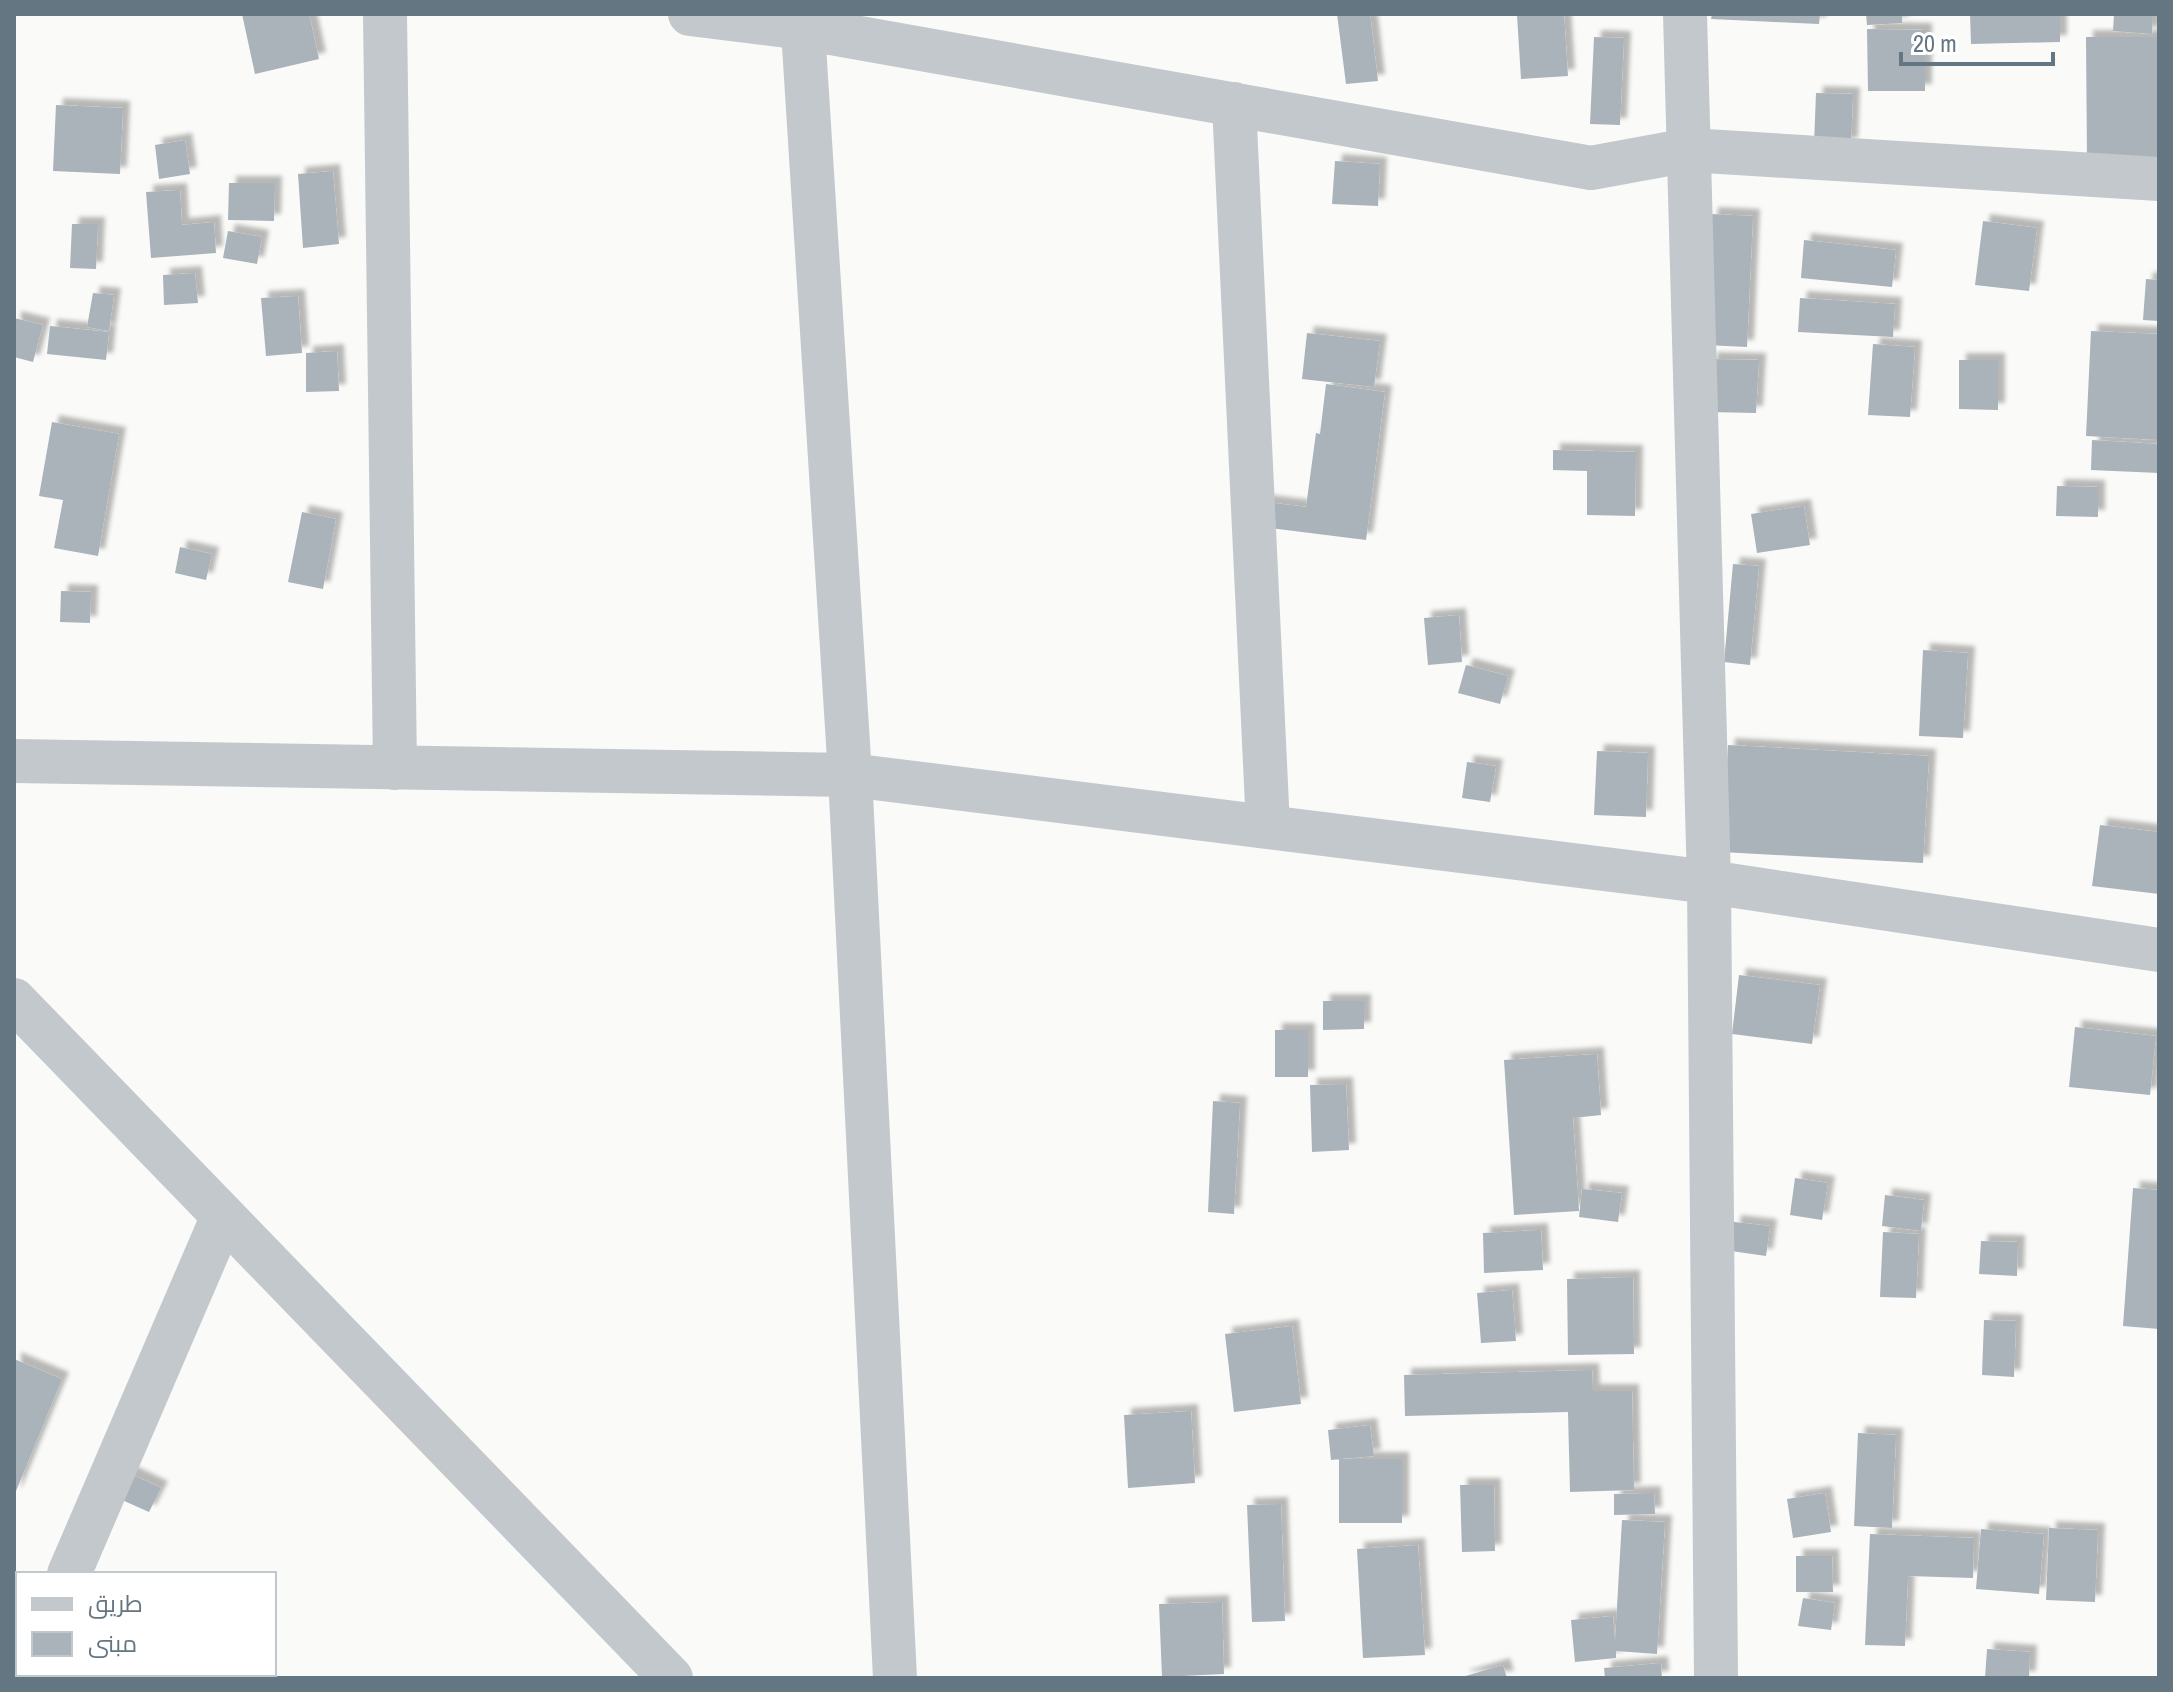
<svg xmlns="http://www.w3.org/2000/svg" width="2173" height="1692" font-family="'Archivo Narrow',Cairo,sans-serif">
<defs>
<filter id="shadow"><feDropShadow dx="7" dy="-7" stdDeviation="2" flood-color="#0004"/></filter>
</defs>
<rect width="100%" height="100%" fill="#fafaf8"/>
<!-- building -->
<path fill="#aab3b9" filter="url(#shadow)" d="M 242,14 L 309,14 L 319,59 L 255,74 Z
M 1337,14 L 1370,14 L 1378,81 L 1346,84 Z
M 1564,14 L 1568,76 L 1521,79 L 1517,15 Z
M 1712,14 L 1820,14 L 1819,24 L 1711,19 Z
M 1866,14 L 1902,14 L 1902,23 L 1867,25 Z
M 1970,14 L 2060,14 L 2060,42 L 1971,44 Z
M 2114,14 L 2153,14 L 2152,34 L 2113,31 Z
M 1867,29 L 1925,30 L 1925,91 L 1868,91 Z
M 1594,37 L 1624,38 L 1620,125 L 1590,124 Z
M 2086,37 L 2159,37 L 2159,160 L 2087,160 Z
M 1816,93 L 1853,94 L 1851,145 L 1814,144 Z
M 56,105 L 123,108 L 120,174 L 53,171 Z
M 185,140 L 190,174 L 159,179 L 155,145 Z
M 1335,161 L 1380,164 L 1378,206 L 1332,204 Z
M 333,171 L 339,244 L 303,248 L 298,174 Z
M 229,183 L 275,183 L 274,221 L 228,220 Z
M 180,190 L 182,225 L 214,222 L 216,253 L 151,258 L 146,192 Z
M 1711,214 L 1753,216 L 1747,347 L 1705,345 Z
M 1983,221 L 2037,228 L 2029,291 L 1975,285 Z
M 72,224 L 98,224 L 96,269 L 70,268 Z
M 228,231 L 262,237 L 257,264 L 223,258 Z
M 1804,240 L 1896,250 L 1892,287 L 1801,278 Z
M 195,273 L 198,303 L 164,305 L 163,275 Z
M 2146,279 L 2159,280 L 2159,321 L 2143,320 Z
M 93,293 L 114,295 L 109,331 L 87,327 Z
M 298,296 L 302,353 L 266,356 L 261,298 Z
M 1800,298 L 1895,304 L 1893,337 L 1798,332 Z
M 14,318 L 43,325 L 33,362 L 14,357 Z
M 50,326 L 109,332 L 106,360 L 47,354 Z
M 2091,331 L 2159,334 L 2159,440 L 2086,436 Z
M 1307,333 L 1380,341 L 1374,387 L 1302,379 Z
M 1873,344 L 1915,347 L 1910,417 L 1868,415 Z
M 337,351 L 339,391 L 306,392 L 306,353 Z
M 1710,359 L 1759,360 L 1756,413 L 1708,412 Z
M 1959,360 L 1998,360 L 1998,410 L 1959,409 Z
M 1326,384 L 1385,392 L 1366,540 L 1254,526 L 1258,501 L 1306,507 L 1316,433 L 1320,434 Z
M 52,422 L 119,434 L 98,556 L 54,548 L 63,500 L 39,496 Z
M 2092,440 L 2159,444 L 2159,473 L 2091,470 Z
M 1553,450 L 1636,452 L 1635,516 L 1587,515 L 1587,471 L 1553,470 Z
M 2057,486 L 2098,487 L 2098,517 L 2056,516 Z
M 1804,506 L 1810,545 L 1757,553 L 1751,514 Z
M 302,512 L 336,519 L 323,589 L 288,582 Z
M 180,547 L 212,554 L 206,580 L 175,573 Z
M 1733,564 L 1759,566 L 1750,665 L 1724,662 Z
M 61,591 L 91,592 L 90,623 L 60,622 Z
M 1459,615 L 1462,662 L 1428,665 L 1424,618 Z
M 1923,650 L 1968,653 L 1963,738 L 1919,736 Z
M 1466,665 L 1508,676 L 1500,704 L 1458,693 Z
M 1728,745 L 1929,756 L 1923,863 L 1722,852 Z
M 1597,751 L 1648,753 L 1646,817 L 1594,815 Z
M 1467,762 L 1496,766 L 1490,802 L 1462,798 Z
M 2100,825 L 2159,832 L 2159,894 L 2092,886 Z
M 1739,975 L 1820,985 L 1812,1044 L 1732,1034 Z
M 1323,1001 L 1364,1001 L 1364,1029 L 1323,1030 Z
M 2075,1027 L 2156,1036 L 2150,1095 L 2069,1087 Z
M 1275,1030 L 1308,1030 L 1308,1077 L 1275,1077 Z
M 1597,1054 L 1601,1115 L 1573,1118 L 1579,1211 L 1514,1215 L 1504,1060 Z
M 1346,1084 L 1349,1150 L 1312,1152 L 1310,1085 Z
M 1213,1101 L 1240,1103 L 1234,1214 L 1208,1212 Z
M 1795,1178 L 1828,1183 L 1822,1220 L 1790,1215 Z
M 2133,1188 L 2159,1190 L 2159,1329 L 2123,1326 Z
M 1582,1189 L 1622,1193 L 1618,1222 L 1579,1217 Z
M 1885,1195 L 1924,1200 L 1921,1231 L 1882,1226 Z
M 1734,1222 L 1770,1226 L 1766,1256 L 1731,1251 Z
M 1541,1230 L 1543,1270 L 1484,1273 L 1483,1233 Z
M 1883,1232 L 1919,1234 L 1916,1298 L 1880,1297 Z
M 1981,1241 L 2018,1242 L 2017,1276 L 1979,1274 Z
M 1633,1277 L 1634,1354 L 1568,1355 L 1567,1279 Z
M 1512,1290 L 1516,1341 L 1481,1343 L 1477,1293 Z
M 1984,1320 L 2016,1321 L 2014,1377 L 1982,1375 Z
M 1292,1326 L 1301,1404 L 1234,1412 L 1225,1334 Z
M 14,1359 L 62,1379 L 14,1496 Z
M 1592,1370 L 1593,1391 L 1632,1391 L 1634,1490 L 1570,1492 L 1568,1412 L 1405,1416 L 1404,1375 Z
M 1191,1411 L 1195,1483 L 1128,1488 L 1124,1415 Z
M 1370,1425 L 1374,1456 L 1331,1460 L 1328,1430 Z
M 1858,1433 L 1896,1435 L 1892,1528 L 1854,1526 Z
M 1339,1459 L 1402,1459 L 1402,1523 L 1339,1523 Z
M 125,1471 L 161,1488 L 149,1512 L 113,1496 Z
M 1460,1485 L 1494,1485 L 1495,1551 L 1462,1552 Z
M 1654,1493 L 1655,1514 L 1614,1515 L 1614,1494 Z
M 1825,1493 L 1831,1532 L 1793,1538 L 1787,1499 Z
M 1281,1504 L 1285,1621 L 1252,1622 L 1247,1505 Z
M 1622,1520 L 1665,1522 L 1657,1654 L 1616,1651 L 1616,1658 L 1575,1662 L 1571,1620 L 1613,1616 L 1615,1641 Z
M 2049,1528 L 2098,1530 L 2095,1602 L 2046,1600 Z
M 1981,1529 L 2044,1534 L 2039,1594 L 1976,1589 Z
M 1870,1534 L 1974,1538 L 1973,1578 L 1908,1576 L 1905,1646 L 1865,1645 Z
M 1418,1545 L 1425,1655 L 1363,1658 L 1357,1549 Z
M 1796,1556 L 1832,1556 L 1833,1592 L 1796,1592 Z
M 1803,1598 L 1835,1603 L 1831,1630 L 1798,1626 Z
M 1222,1602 L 1224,1674 L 1162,1677 L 1159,1604 Z
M 1987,1649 L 2030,1652 L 2029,1678 L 1985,1678 Z
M 1661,1663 L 1662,1678 L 1605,1678 L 1604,1668 Z
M 1503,1665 L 1507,1678 L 1462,1678 L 1462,1677 Z"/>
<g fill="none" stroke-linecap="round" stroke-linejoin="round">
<!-- minor -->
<path stroke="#c3c8cc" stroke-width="44" d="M 385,14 L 395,768
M 690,14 L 803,28 L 1591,168 L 1689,150 L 2159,179
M 802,14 L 850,775 L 895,1678
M 1685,14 L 1709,882 L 1716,1678
M 1234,104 L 1268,827
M 14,761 L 850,775 L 1709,882 L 2159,950
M 69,1574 L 223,1216
M 25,1678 L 26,1674"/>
<!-- tertiary -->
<path stroke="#c3c8cc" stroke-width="44" d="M 14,1000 L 671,1678"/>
</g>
<!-- border -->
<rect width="2173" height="1692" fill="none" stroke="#657683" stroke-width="32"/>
<!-- legend -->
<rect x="16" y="1572" width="260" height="104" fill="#ffffff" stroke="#c1c8cd" stroke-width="2"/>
<rect x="32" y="1598" width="40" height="12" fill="#c3c8cc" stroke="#c1c8cd" stroke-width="2"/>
<text x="88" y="1612" font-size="24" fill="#657683">طريق</text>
<rect x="32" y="1632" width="40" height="24" fill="#aab3b9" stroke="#c1c8cd" stroke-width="2"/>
<text x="88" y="1652" font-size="24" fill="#657683">مبنى</text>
<!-- scale -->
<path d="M1901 52v12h152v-12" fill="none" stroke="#657683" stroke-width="4"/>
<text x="1913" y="52" font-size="24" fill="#657683" stroke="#ffffff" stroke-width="6" paint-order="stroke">20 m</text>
</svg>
